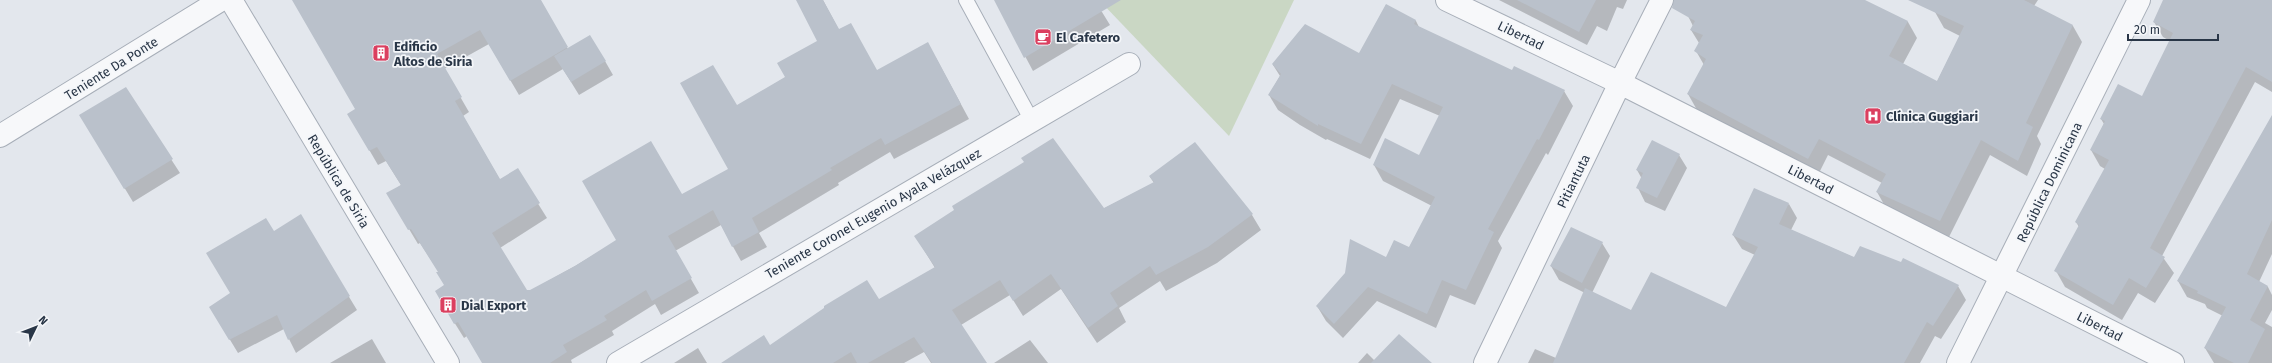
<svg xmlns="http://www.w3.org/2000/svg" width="2272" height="363" font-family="'Fira Sans',sans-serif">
<rect width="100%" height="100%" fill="#e3e7ed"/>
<!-- green -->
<path fill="#cad7c4" d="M 1099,0 L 1294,0 L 1229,136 Z"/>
<!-- shadow -->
<path fill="#0003" d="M 293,0 L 540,0 L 568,49 L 605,61 L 613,75 L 579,95 L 563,69 L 519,95 L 489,44 L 444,69 L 469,112 L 463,116 L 500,180 L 517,170 L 547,218 L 500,248 L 526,291 L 530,291 L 575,266 L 617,241 L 681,196 L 730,170 L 736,107 L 786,77 L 819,41 L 797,0 L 823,0 L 839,30 L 877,71 L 936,58 L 969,119 L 894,159 L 890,152 L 838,183 L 839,185 L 759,233 L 767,247 L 741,261 L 721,225 L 675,251 L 699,293 L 661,315 L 655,304 L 612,331 L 614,335 L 571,360 L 572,363 L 483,363 L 467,336 L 464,338 L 444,306 L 445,286 L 439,272 L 420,243 L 418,244 L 388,194 L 401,185 L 386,161 L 378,165 L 357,129 L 356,109 Z
M 995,0 L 1091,0 L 1102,12 L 1110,25 L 1033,71 Z
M 1499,0 L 1627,0 L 1623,9 L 1617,7 L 1607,31 L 1597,26 L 1587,45 Z
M 1696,0 L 1862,0 L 1908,22 L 1917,38 L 1903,64 L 1937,82 L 1960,36 L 1944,28 L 1935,12 L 1940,0 L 2038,0 L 2034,6 L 2073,26 L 2082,42 L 2037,136 L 2041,144 L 2027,176 L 1990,155 L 1949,237 L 1886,208 L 1877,192 L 1882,183 L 1828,155 L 1818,175 L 1697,110 L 1688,94 L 1704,65 L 1696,51 L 1699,43 L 1691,30 L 1693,26 L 1688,16 Z
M 2164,0 L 2272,0 L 2272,92 L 2255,82 L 2162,256 L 2174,273 L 2155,303 L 2138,293 L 2122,320 L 2065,287 L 2056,271 L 2079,227 L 2076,222 L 2105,169 L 2100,166 L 2091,150 L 2104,124 L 2101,119 L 2142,98 L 2170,41 L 2163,37 L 2154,22 Z
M 1386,5 L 1416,21 L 1419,27 L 1512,72 L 1564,91 L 1573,106 L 1548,155 L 1546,153 L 1498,241 L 1502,248 L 1475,305 L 1450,295 L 1436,328 L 1377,301 L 1343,338 L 1326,321 L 1317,306 L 1386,258 L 1409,248 L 1432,206 L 1383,181 L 1374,165 L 1420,156 L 1440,116 L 1400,99 L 1370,159 L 1327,139 L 1326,140 L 1300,125 L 1278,110 L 1269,95 L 1280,76 L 1273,65 L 1359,55 Z
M 125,88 L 180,173 L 133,202 L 89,129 Z
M 1195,144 L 1252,215 L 1261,230 L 1217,263 L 1166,291 L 1160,281 L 1119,308 L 1126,322 L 1097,343 L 1061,289 L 1023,316 L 1010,295 L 961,325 L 985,363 L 931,363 L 924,352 L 904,363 L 723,363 L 769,347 L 879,301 L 935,268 L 916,237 L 1103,209 L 1154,183 L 1150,177 Z
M 2272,144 L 2272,254 L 2259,282 L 2268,287 L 2272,295 L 2272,310 L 2265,323 L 2272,327 L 2272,363 L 2214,363 L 2205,348 L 2223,316 L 2207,308 L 2205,304 L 2187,297 L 2178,281 Z
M 1679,155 L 1687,168 L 1665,211 L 1645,202 L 1638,188 L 1642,179 L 1637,170 Z
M 1789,204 L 1797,218 L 1791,230 L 1855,258 L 1958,286 L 1966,300 L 1941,339 L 1935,336 L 1920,363 L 1528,363 L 1535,349 L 1556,358 L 1585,293 L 1559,280 L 1551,266 L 1602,243 L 1610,256 L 1592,293 L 1632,311 L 1727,308 L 1755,255 L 1742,249 L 1733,235 Z
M 300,216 L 357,310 L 296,353 L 284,329 L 238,353 L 218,320 L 231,294 L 274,233 Z
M 372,339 L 386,363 L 330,363 Z
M 1030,340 L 1048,363 L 994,363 Z
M 698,348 L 707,363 L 674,363 Z
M 1367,353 L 1375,361 L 1430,363 L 1358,363 Z"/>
<!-- building -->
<path fill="#bac1cb" d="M 292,0 L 541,0 L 568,47 L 510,81 L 480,30 L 437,54 L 462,97 L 455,101 L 500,179 L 518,168 L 540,203 L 492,233 L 527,290 L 530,290 L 575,266 L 616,240 L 582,181 L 651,141 L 682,194 L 728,169 L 680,83 L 713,65 L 737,105 L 785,77 L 777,63 L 817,41 L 796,0 L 823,0 L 839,29 L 851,23 L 877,70 L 928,42 L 961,104 L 885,145 L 881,138 L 830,168 L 832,170 L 752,218 L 759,232 L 732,247 L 713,210 L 668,236 L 692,278 L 652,301 L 646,290 L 604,316 L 607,320 L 563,345 L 567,352 L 550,363 L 482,363 L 458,322 L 454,324 L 435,291 L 444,285 L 436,272 L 438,272 L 411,229 L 408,230 L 386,193 L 401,185 L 377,147 L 369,151 L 347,114 L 355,109 Z
M 994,0 L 1121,0 L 1024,58 Z
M 1517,0 L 1596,0 L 1579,32 Z
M 1674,0 L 1865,0 L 1908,21 L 1889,56 L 1937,81 L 1964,26 L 1908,0 L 2024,0 L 2073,25 L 2026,123 L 2033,127 L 2018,161 L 1981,140 L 1940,221 L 1876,192 L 1886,174 L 1819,139 L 1808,159 L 1687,94 L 1706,59 L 1694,51 L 1703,35 L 1690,30 L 1695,21 L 1672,8 Z
M 2163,0 L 2272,0 L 2272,82 L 2246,67 L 2150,248 L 2165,257 L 2146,288 L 2129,278 L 2113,305 L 2054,271 L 2079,225 L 2075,222 L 2109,160 L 2090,150 L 2105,121 L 2100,119 L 2118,84 L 2142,96 L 2173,33 L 2153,22 Z
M 1386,4 L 1416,20 L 1414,24 L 1512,70 L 1514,66 L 1565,90 L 1539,140 L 1537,139 L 1488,229 L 1494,232 L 1466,290 L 1442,280 L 1427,314 L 1368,287 L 1334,324 L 1316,306 L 1345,273 L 1350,239 L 1386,257 L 1394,240 L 1409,247 L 1435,197 L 1373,165 L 1385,138 L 1419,155 L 1443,107 L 1392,84 L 1361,144 L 1318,124 L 1318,126 L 1268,95 L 1281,74 L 1272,64 L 1305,24 L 1359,53 Z
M 590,35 L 606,61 L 571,82 L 554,56 Z
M 126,87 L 173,159 L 124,189 L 79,115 Z
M 2272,115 L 2272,220 L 2247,274 L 2268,286 L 2250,320 L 2265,329 L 2248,363 L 2234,363 L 2204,348 L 2226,307 L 2197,293 L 2198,291 L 2177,281 Z
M 1053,138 L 1104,208 L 1154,182 L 1149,176 L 1195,142 L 1253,214 L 1208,247 L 1156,275 L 1150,266 L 1110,293 L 1118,306 L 1088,328 L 1051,274 L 1013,301 L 1000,280 L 952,310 L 987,363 L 932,363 L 914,337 L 868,363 L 857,363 L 851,352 L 833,363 L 721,363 L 764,335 L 770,345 L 824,308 L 824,306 L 867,280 L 879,299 L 935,267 L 914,236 L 954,210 L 952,206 L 1024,162 L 1021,158 Z
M 1652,140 L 1680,154 L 1657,198 L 1636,188 L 1643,173 L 1636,170 Z
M 1754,188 L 1789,203 L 1779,224 L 1854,257 L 1860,246 L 1901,262 L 1903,258 L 1959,285 L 1933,326 L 1927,322 L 1904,363 L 1553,363 L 1585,288 L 1631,310 L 1651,272 L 1726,307 L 1758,247 L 1732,235 Z
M 301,214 L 350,296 L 288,340 L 277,315 L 229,340 L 209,307 L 230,293 L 206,253 L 266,218 L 274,231 Z
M 1571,227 L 1603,242 L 1582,283 L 1550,266 Z
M 1399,334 L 1432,363 L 1371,363 Z"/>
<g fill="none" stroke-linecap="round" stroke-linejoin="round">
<!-- service casing -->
<g stroke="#a7aeb8" stroke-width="16">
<path id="service" d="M 966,0 L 1032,121"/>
</g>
<!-- minor casing -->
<g stroke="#a7aeb8" stroke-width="24">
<path id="minor" d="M 1447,0 L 1620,83 L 1662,0
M 0,136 L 221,0
M 618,363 L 1129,64
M 1958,363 L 2139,0"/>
</g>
<!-- tertiary casing -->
<g stroke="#a7aeb8" stroke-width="24">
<path id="tertiary" d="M 231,0 L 448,363
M 1485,363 L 1620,83 L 2173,363"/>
</g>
<!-- service -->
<use href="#service" stroke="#f7f8fa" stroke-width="14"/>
<!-- minor -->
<use href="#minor" stroke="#f7f8fa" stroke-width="22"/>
<!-- tertiary -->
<use href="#tertiary" stroke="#f7f8fa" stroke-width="22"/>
</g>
<!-- icons -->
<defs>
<g id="cafe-square" transform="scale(0.9)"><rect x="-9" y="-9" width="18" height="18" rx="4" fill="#db3f5f" stroke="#f4f6f9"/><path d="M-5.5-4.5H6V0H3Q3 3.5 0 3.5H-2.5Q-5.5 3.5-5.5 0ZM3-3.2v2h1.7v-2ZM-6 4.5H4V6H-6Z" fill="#fff"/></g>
<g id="building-square" transform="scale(0.9)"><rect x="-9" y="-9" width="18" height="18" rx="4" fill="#db3f5f" stroke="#f4f6f9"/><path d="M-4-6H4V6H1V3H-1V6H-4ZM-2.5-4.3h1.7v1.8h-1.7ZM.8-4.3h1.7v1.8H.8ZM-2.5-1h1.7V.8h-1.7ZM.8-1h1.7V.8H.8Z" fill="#fff"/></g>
<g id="hospital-square" transform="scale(0.9)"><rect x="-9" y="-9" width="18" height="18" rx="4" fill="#db3f5f" stroke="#f4f6f9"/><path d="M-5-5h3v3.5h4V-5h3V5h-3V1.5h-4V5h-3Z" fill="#fff"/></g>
</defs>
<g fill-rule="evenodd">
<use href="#cafe-square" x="1043" y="37"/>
<use href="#building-square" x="381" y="53"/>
<use href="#hospital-square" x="1873" y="116"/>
<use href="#building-square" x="448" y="305"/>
</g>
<g text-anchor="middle" stroke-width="3.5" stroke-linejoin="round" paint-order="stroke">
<!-- street labels -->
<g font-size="13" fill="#293647" stroke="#f4f6f9">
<text transform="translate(1521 35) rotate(26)" y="5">Libertad</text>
<text transform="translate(111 68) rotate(-32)" y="5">Teniente Da Ponte</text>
<text transform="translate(1811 179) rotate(27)" y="5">Libertad</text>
<text transform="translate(339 181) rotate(59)" y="5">República de Siria</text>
<text transform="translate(1573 181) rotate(-64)" y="5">Pitiantuta</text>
<text transform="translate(2049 182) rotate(-64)" y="5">República Dominicana</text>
<text transform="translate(873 213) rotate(-30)" y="5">Teniente Coronel Eugenio Ayala Velázquez</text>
<text transform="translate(2100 326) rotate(27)" y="5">Libertad</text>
</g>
<!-- poi labels -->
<g font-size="13" font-weight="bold" fill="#293647" stroke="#f4f6f9" text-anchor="start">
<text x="1056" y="42">El Cafetero</text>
<text x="394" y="51">Edificio<tspan x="394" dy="15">Altos de Siria</tspan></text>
<text x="1886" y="121">Clínica Guggiari</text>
<text x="461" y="310">Dial Export</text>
</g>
</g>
<!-- north arrow -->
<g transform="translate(36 327) rotate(47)" stroke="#f4f6f9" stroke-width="3" paint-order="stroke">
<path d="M0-3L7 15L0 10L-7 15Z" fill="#293647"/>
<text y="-6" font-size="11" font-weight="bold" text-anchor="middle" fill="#293647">N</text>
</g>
<!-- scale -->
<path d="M2128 34v6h90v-6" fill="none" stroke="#293647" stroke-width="2"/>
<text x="2134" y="34" font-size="12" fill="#293647" stroke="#f4f6f9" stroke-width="3" paint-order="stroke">20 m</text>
</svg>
